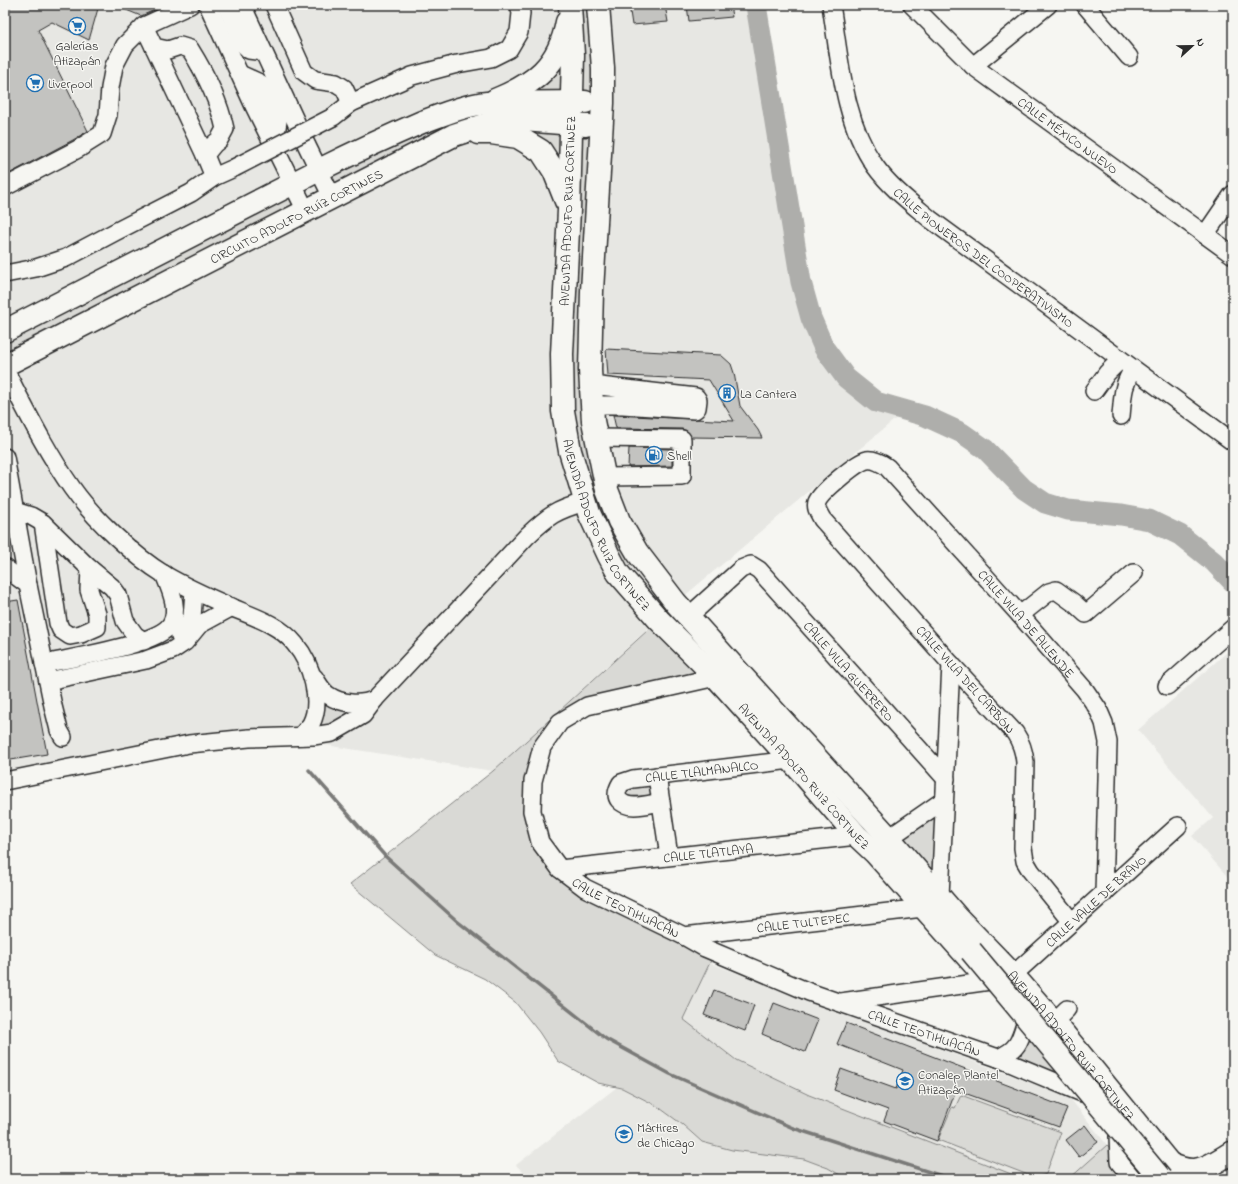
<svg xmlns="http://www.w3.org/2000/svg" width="1238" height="1184" font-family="'Indie Flower',sans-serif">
<rect width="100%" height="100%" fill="#f6f6f2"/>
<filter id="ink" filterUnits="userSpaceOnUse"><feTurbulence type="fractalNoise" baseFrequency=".025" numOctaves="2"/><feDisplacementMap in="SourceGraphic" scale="8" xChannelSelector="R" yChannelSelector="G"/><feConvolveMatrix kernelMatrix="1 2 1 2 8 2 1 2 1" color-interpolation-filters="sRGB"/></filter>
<g filter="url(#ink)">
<!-- built -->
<path fill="#e7e7e3" d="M 5,5 L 756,5 L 801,282 L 811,318 L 824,348 L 846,378 L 876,402 L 906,410 L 676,603 L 493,771 L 273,737 L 5,781 Z
M 1233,647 L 1233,883 L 1192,836 L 1213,818 L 1138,730 Z
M 710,963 L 1069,1097 L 1107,1145 L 1069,1179 L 1024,1179 L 809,1095 L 736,1060 L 683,1019 Z
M 617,1087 L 622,1088 L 657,1106 L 683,1125 L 702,1142 L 732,1150 L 805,1159 L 828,1168 L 847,1179 L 530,1179 L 516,1165 Z"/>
<!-- green -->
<path fill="#d9d9d5" stroke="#828280" d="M 570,5 L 598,5 L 603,103 L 572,101 L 572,123 L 601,126 L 593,421 L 640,557 L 618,573 L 570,451 L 568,207 L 541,151 L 454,135 L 332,197 L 319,170 L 540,75 Z
M 292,184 L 306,211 L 5,365 L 5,331 Z
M 659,620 L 716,677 L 587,706 L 542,747 L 532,811 L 560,869 L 715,952 L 683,1019 L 736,1060 L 809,1095 L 1024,1179 L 847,1179 L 828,1168 L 804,1159 L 732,1150 L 702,1142 L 683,1125 L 657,1106 L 622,1088 L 598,1083 L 558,1061 L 539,1032 L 515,1002 L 485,979 L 435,955 L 350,884 L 493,771 Z
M 322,689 L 366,703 L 332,733 L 311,723 Z
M 657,776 L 661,802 L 629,806 L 621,783 Z
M 944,800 L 940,896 L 889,838 Z
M 1026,1021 L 1082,1093 L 1009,1054 Z
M 961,1095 L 1061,1132 L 1046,1174 L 1036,1178 L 938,1140 L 952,1107 L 955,1108 Z
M 1107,1145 L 1146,1179 L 1069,1179 Z"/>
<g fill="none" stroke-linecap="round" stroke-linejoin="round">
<!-- stream -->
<path stroke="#7a7a78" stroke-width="3.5" d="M 309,770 L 385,856 L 457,921 L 606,1039 L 670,1074 L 793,1128 L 951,1179"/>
<!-- river -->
<path stroke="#aeaeab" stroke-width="21" d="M 756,5 L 801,282 L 811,318 L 824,348 L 846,378 L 876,402 L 925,416 L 962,433 L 985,449 L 1024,489 L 1045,503 L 1068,510 L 1121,515 L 1149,520 L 1180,535 L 1214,562 L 1233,582"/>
</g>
<!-- building -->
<path fill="#c3c3c0" stroke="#2b2b2b" d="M 5,5 L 99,5 L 89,40 L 52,22 L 38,30 L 88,131 L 73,140 L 5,176 Z
M 114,5 L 166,5 L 141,16 Z
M 629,5 L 665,5 L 668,22 L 632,25 Z
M 687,5 L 730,5 L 732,17 L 689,21 Z
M 606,349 L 721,355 L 731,364 L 734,373 L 740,406 L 758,430 L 762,438 L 691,437 L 687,431 L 682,429 L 616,428 L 613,415 L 734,421 L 709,380 L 608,375 Z
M 629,448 L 672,449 L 672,466 L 628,467 Z
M 18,600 L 47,754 L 5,761 L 5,602 Z
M 714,990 L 754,1005 L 745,1031 L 704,1015 Z
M 774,1003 L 818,1020 L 805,1052 L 762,1034 Z
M 846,1023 L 1067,1108 L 1059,1127 L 956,1090 L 937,1141 L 884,1121 L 888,1110 L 834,1090 L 841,1069 L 896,1089 L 903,1070 L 837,1044 Z
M 1085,1125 L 1098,1142 L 1079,1157 L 1066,1140 Z"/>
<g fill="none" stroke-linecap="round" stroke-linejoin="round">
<!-- minor casing -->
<g stroke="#2b2b2b" stroke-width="20">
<g id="minor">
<path d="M 208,5 L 254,106 L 306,211"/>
<path d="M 226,5 L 244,45 L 249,50 L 263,52"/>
<path d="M 242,5 L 307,146 L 332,197"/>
<path d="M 274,5 L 304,72 L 315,80 L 336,83 L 344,88 L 351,103"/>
<path id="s1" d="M 831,5 C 840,59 843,120 875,166 C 890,187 911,203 930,219 L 1233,442"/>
<path id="s2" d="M 912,5 L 973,66 L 1233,255"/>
<path d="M 1085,5 L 1129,57"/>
<path d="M 144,26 L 154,47 L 168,50 L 180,46 L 190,49 C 205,73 219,101 225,129 L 219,140 L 214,144 L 205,155 L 214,177"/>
<path d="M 154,47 L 205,155"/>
<path d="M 973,66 L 1048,5"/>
<path d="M 240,74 L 260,83 L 278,121 L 274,147"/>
<path d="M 333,117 L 351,103 L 412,76 L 457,64 L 491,58 L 509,49 L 519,32 L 521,13 L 519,5"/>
<path d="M 5,187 L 78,149 L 102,134 L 108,115 L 110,88 L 114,66 L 125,45 L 144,26 L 190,5"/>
<path d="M 1205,235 L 1233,194"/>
<path d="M 5,274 L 36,268 L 66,258 L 115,232 L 191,193 L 214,177 L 234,168"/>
<path d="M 5,370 C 26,410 46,451 72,488 C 93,518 134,556 165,575 C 187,588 210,598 233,608 C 255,617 280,625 295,644 C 311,663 323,701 311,724 C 308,728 304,732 301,736"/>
<path d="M 591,385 L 696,397 L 698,400 L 697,408 L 695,410 L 623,405 L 592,405"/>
<path d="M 1094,391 L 1107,373 L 1120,360"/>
<path d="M 1121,416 C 1123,397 1122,386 1133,369"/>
<path d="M 596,438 L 682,439 L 682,476 L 605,477"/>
<path d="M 5,457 L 28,585"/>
<path d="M 15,511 L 31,516 L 43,523 L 88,567 L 112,587 L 118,595 L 125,621 L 135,635 L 144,641"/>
<path d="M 43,523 L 58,623 L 61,630 L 70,636 L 81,634 L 97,627 L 97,614 L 89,590 L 90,569"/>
<path d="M 5,568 L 28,585 L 53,706 L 59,730 L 63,737"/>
<path d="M 1020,615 L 1049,592 L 1056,590 L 1074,603 L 1086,614 L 1134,573"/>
<path id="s3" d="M 688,617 L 741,569 L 751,565 L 759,570 L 946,779"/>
<path d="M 180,636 L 192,617 L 194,591"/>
<path d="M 44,664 C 70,658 158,645 171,624 C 180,609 170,589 164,574"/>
<path d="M 314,677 C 318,683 322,691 328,695 C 341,704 361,706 375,699"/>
<path id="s4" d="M 716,677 L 587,706 L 560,722 L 542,747 L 533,781 L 532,811 L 540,842 L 560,869 L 585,888 L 684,936 L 705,948 L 809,992 L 998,1058 L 1082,1093"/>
<path d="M 48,681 L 146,660 L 173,650 L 185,642 L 199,625 L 232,607"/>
<path d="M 1167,686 L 1233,628"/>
<path d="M 657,776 L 669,856"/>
<path d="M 5,781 L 189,744 L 249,738 L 313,736 L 332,733 L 363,715 L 375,699 L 527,536 C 548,516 556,510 585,502"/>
<path id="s5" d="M 661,802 C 648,804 628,811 619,800 C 615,795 618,788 621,783 L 633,779 L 791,760"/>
<path d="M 889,838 L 944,800"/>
<path id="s6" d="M 560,869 L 857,836"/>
<path d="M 940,896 L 951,664"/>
<path id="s7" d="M 1072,922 L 1031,871 L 1025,861 L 1023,848 L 1025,762 C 1024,751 1021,742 1015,733 L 951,664 L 822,519 C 819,513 815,508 817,502 C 821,492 857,462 867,460 C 874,459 881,463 887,467 L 1020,615 L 1085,690 L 1098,709 L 1104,723 L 1108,742 L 1104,894"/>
<path id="s8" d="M 684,936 L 923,908"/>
<path id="s9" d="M 1013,975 L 1178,826"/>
<path d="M 841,1002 L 990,981"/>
<path d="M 1054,1022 L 1067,1009"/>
<path d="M 998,1058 C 1018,1050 1020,1041 1026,1021"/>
<path d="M 1118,1136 L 1119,1162 L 1133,1179"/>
</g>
</g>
<!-- major casing -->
<g stroke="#2b2b2b" stroke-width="25">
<g id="major">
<path id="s10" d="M 570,5 L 573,55 L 569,210 L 562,354 L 563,411 L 570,451 L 589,513 L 609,556 L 618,573 L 659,620 L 716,677 L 791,760 L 857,836 L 875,853 L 980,971"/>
<path id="s11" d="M 598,5 L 603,68 L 603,103 L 592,291 L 590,370 L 593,421 L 607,490 L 619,521 L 637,552 L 676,603 L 889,838 L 957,917 L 1013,975 L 1054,1022 L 1182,1179"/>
<path d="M 495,100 C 534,84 559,66 567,22"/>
<path d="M 478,133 L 491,133 L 518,137 L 541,151 L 554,171 L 566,201"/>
<path d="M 5,331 L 319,170 C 353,153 387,137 422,122 C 444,114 465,105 487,103 L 585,102"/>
<path id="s12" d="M 5,365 L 454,135 L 494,122 L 511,119 L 586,125"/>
<path d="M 1168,1163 C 1196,1177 1206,1168 1231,1153"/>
</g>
</g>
<!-- minor -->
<use href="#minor" stroke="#f6f6f2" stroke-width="17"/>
<!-- major -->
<use href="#major" stroke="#f6f6f2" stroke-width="22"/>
<!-- minor-bridge casing -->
<g stroke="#2b2b2b" stroke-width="20" stroke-linecap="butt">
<path id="minor-bridge" d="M 234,168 L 333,117"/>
</g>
<!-- major-bridge casing -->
<g stroke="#2b2b2b" stroke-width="25" stroke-linecap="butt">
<path id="major-bridge" d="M 971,951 L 1161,1179"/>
</g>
<!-- minor-bridge -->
<use href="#minor-bridge" stroke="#f6f6f2" stroke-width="17"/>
<!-- major-bridge -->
<use href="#major-bridge" stroke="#f6f6f2" stroke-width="22"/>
</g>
</g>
<!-- icons -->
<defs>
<g id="supermarket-ring" transform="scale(0.9)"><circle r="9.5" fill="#f6f6f2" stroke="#1f6fb2" stroke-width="1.5"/><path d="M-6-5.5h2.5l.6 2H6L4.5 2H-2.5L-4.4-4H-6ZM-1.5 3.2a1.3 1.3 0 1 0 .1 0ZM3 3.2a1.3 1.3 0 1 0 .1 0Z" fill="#1f6fb2"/></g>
<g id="building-ring" transform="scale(0.9)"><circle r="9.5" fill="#f6f6f2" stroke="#1f6fb2" stroke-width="1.5"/><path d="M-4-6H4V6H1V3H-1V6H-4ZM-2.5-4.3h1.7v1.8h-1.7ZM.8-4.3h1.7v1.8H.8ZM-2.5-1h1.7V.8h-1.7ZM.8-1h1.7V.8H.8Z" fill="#1f6fb2"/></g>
<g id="fuel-ring" transform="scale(0.9)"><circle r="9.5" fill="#f6f6f2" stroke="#1f6fb2" stroke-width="1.5"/><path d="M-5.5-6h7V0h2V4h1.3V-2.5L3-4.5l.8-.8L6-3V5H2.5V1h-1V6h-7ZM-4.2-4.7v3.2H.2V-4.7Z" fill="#1f6fb2"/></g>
<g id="school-ring" transform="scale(0.9)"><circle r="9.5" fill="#f6f6f2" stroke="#1f6fb2" stroke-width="1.5"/><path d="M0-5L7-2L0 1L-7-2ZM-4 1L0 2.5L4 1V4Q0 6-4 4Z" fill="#1f6fb2"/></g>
</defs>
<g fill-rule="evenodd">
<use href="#supermarket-ring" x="77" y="26"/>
<use href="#supermarket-ring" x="35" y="83"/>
<use href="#building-ring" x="727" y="393"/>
<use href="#fuel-ring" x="654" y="455"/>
<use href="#school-ring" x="905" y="1081"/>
<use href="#school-ring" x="624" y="1134"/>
</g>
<g text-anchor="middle" stroke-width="3" stroke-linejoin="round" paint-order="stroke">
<!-- poi labels -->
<g font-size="13" fill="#2b2b2b" stroke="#f6f6f2" text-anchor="start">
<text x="77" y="50" text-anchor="middle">Galerías<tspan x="77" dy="15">Atizapán</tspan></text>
<text x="48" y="88">Liverpool</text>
<text x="740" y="398">La Cantera</text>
<text x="667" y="460">Shell</text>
<text x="918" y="1079">Conalep Plantel<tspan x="918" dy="15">Atizapán</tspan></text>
<text x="637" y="1132">Mártires<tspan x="637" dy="15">de Chicago</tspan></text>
</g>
<!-- street labels -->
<g font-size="13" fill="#2b2b2b" stroke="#f6f6f2">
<text dy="5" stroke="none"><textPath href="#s2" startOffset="204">CALLE MÉXICO NUEVO</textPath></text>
<text transform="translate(567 211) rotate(-88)" y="5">AVENIDA ADOLFO RUIZ CORTINEZ</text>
<text dy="5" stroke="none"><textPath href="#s12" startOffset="327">CIRCUITO ADOLFO RUÍZ CORTINES</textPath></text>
<text dy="5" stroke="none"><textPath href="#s1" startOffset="311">CALLE PIONEROS DEL COOPERATIVISMO</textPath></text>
<text dy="5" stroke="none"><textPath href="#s10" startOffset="530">AVENIDA ADOLFO RUIZ CORTINEZ</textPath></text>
<text dy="5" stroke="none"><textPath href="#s7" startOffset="811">CALLE VILLA DE ALLENDE</textPath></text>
<text dy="5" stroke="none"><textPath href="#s3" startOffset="227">CALLE VILLA GUERRERO</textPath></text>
<text transform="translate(966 679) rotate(48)" y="5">CALLE VILLA DEL CARBÓN</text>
<text dy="5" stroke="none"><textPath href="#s5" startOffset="144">CALLE TLALMANALCO</textPath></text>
<text dy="5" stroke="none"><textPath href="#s10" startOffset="854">AVENIDA ADOLFO RUIZ CORTINEZ</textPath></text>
<text dy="5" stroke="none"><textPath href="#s6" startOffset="149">CALLE TLATLAYA</textPath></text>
<text dy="5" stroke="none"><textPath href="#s9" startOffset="111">CALLE VALLE DE BRAVO</textPath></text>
<text dy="5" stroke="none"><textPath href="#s4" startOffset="402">CALLE TEOTIHUACÁN</textPath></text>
<text dy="5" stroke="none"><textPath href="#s8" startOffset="120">CALLE TULTEPEC</textPath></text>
<text dy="5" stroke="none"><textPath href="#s4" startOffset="726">CALLE TEOTIHUACÁN</textPath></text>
<text dy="5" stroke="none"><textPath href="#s11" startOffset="1214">AVENIDA ADOLFO RUIZ CORTINEZ</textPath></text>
</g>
</g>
<!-- margin -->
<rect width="1238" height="1184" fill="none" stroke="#f6f6f2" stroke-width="20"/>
<rect x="10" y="10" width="1218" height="1164" fill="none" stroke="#2b2b2b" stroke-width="1.5" filter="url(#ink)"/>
<!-- north arrow -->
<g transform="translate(1192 46) rotate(68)" stroke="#f6f6f2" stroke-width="3" paint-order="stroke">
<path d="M0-3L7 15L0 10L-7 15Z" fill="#2b2b2b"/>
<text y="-6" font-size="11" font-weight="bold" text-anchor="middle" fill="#2b2b2b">N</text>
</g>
</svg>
